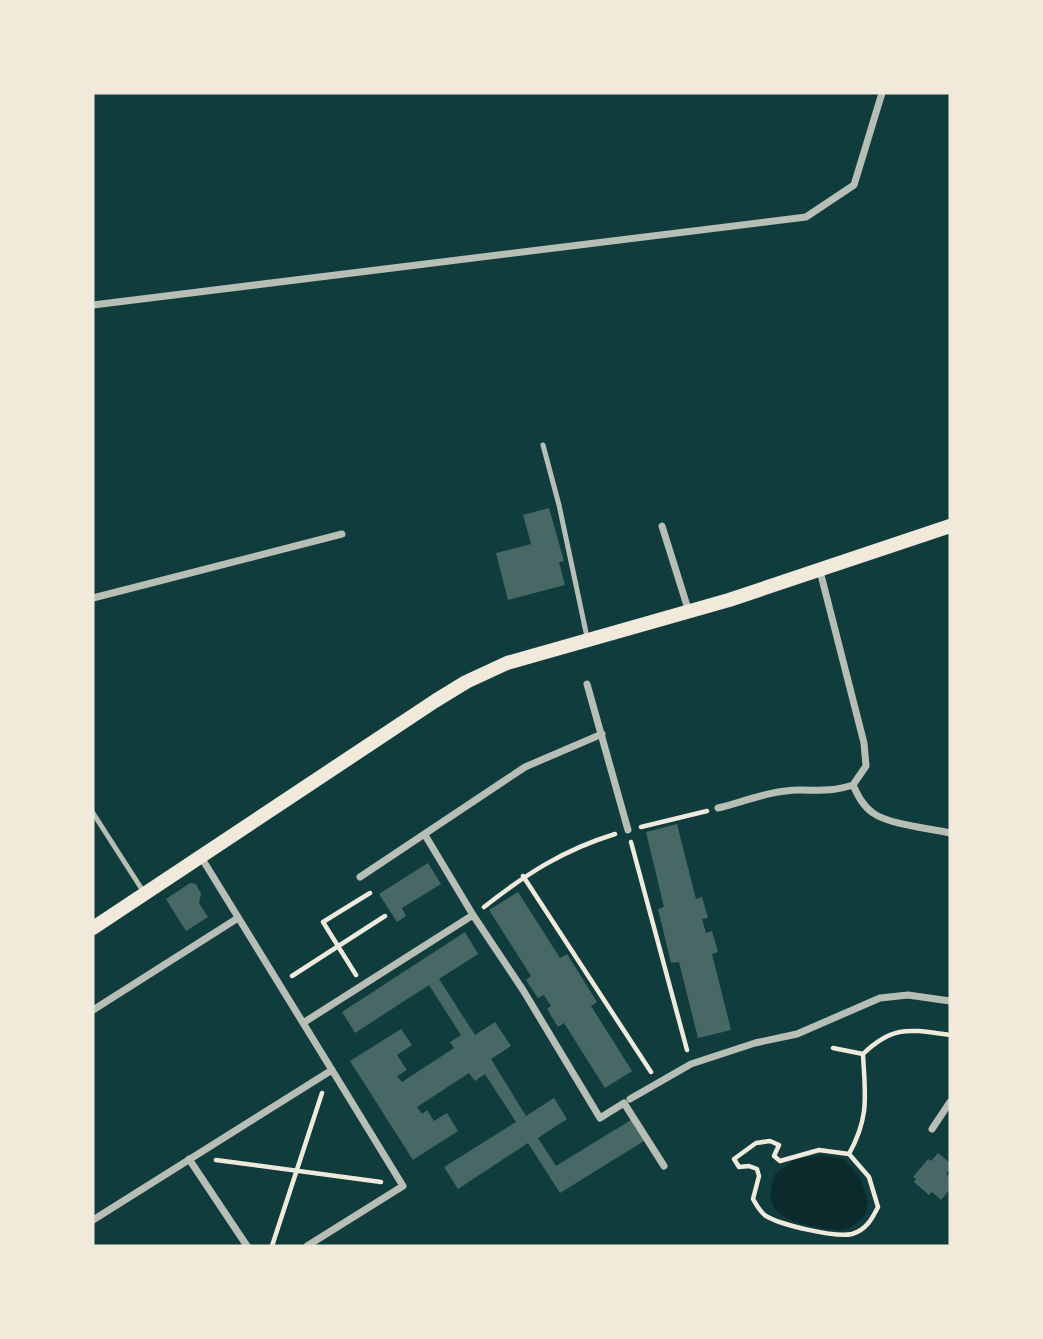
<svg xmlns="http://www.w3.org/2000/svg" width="1043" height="1339" font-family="'Varela Round',sans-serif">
<rect width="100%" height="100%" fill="#0f3d3e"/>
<!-- water -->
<path fill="#0a2a2b" d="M 821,1155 L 843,1159 L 860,1177 L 868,1201 L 864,1217 C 860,1220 855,1225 851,1227 C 838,1233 825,1229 812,1226 C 780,1219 762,1210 775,1174 L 794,1160 Z"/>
<!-- building -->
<path fill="#486865" d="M 549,508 L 564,561 L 559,562 L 565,585 L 508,600 L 496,553 L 531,544 L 523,515 Z
M 677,824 L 696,899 L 702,897 L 708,918 L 702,919 L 706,933 L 712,931 L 718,952 L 712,954 L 731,1030 L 698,1038 L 679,962 L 671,963 L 658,909 L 664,907 L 646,832 Z
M 428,863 L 441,884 L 402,908 L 406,916 L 397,922 L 379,894 Z
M 190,883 L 196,884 L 201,894 L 199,903 L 208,917 L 186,931 L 166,899 Z
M 518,892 L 560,958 L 567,954 L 597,1002 L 591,1006 L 632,1071 L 605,1088 L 564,1023 L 558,1027 L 547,1009 L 551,1006 L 544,995 L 538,998 L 526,980 L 531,976 L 489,910 Z
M 465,932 L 478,954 L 439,979 L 475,1035 L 495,1022 L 511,1046 L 491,1059 L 526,1116 L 554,1098 L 567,1119 L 538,1138 L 556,1166 L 631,1120 L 644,1141 L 560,1193 L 528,1143 L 458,1189 L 444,1167 L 516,1122 L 485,1074 L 475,1081 L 469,1073 L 417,1107 L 422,1114 L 427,1110 L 434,1121 L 447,1113 L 458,1131 L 413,1160 L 350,1061 L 401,1029 L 412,1045 L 397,1055 L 407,1070 L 397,1076 L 402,1082 L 454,1048 L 450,1042 L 461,1035 L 429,985 L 355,1033 L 342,1012 Z
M 938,1153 L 950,1163 L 950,1169 L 946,1174 L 950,1177 L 950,1189 L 941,1200 L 932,1192 L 929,1195 L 914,1182 L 916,1179 L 913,1177 L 928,1159 L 931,1161 Z"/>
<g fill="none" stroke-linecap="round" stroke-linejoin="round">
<!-- path -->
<path stroke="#f1e9da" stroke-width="4.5" d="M 641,827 L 707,811
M 631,842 L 687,1050
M 523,876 L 651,1072
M 484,907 C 526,874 563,850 615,834
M 356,975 L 323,922 L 370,893
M 292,976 L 385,916
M 833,1048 L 863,1054
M 770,1141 L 779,1145 L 774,1156 L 780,1161 L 819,1150 L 849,1154 L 869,1177 L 878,1207 C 872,1219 866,1230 852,1234 C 836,1238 781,1225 766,1216 C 760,1212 757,1206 753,1199 L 759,1176 L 757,1169 L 749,1166 L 739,1167 L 734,1159 L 756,1143 Z
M 849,1154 C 870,1116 865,1095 863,1054 C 894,1024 911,1030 950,1035
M 216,1160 L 381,1182
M 272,1246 L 322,1093"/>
<!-- service -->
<path stroke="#b8beb3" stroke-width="5" d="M 543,445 L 559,505 L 587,637
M 93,813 L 143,891"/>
<!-- minor -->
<path stroke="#b8beb3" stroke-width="7" d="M 93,305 L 806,217 L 854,185 L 882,93
M 662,526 L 689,612
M 820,571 L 864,743 L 866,766 L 853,785
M 93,598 L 342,534
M 587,684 L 628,830
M 718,808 C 743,802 772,790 799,790 C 821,790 830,792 853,785 C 858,796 863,806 873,813 C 890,825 929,828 950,833
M 425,835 L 473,915 L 523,990 L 600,1118 L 624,1103 L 664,1166
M 360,877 L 525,767 L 602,734
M 93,1010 L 238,918
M 303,1023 L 473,915
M 630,1099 L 691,1064 L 755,1043 L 797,1034 L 880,998 L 908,995 L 950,1001
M 932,1129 L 950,1102
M 189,1159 L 247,1246
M 93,1220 L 332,1070 L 201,857
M 307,1246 L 403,1186 L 332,1070"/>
<!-- secondary -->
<path stroke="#f1e9da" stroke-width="14" d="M 93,928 L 435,701 L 466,682 L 507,663 L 729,600 L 950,526"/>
</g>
<!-- border -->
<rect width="1043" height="1339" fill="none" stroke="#f1e9da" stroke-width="189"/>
</svg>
